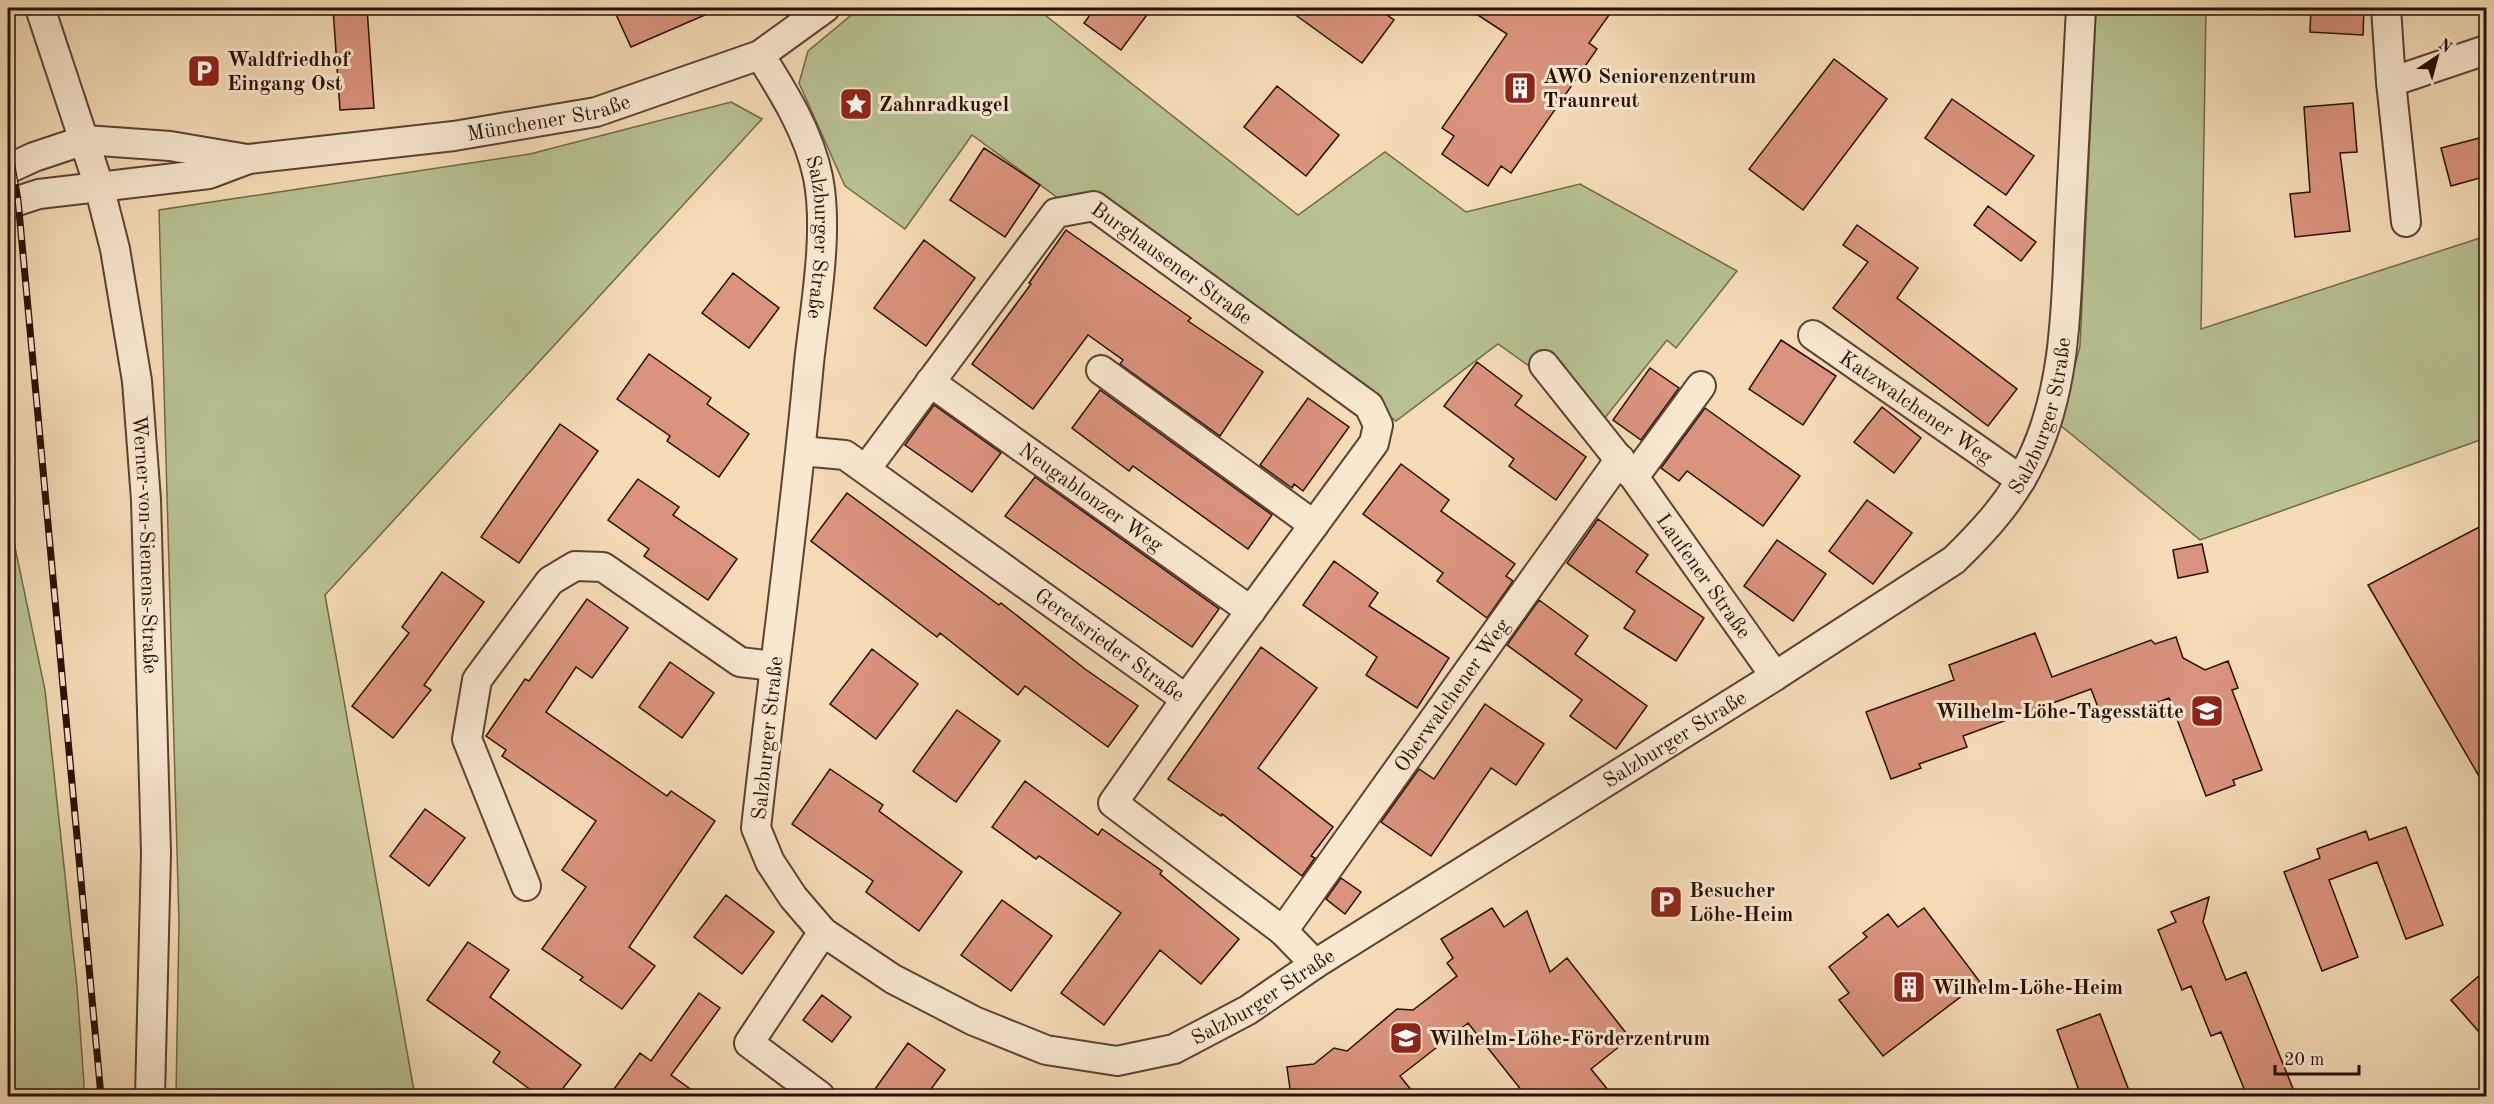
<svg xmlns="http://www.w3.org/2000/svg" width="2494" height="1104" font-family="'Old Standard TT',serif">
<rect width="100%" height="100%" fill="#f5dcb7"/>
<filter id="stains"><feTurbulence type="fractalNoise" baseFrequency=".00333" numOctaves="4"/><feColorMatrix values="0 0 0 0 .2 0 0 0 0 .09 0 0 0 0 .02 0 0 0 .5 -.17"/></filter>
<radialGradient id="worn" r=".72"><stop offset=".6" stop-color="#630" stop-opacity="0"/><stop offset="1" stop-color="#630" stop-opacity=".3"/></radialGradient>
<!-- green -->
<path fill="#b7c192" stroke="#70684c" stroke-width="1.5" d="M 860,8 L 1036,8 L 1298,215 L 1385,152 L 1466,212 L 1580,184 L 1737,271 L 1676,348 L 1667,340 L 1604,419 L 1498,344 L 1396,421 L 1098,200 L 1062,201 L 972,135 L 905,229 L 845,186 L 799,83 L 808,51 Z
M 2096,8 L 2206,8 L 2201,329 L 2486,236 L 2486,438 L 2200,540 L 2060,425 L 2080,346 Z
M 731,102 L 762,119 L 325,595 L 415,1096 L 176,1096 L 179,922 L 159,210 L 530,154 Z
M 8,514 L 45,690 L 77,987 L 84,1083 L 83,1096 L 8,1096 Z"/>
<!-- building -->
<path fill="#da937d" stroke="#280f06" stroke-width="1.5" d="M 333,8 L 367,8 L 374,108 L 340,110 Z
M 613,8 L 721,8 L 631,47 Z
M 1095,8 L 1152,8 L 1121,50 L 1084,23 Z
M 1286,8 L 1377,8 L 1394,20 L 1362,63 Z
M 1467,8 L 1614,8 L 1589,43 L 1597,49 L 1511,173 L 1501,166 L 1488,186 L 1442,154 L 1454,136 L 1442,128 L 1507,34 Z
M 2311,8 L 2364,8 L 2363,35 L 2310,32 Z
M 1834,59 L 1887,99 L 1803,210 L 1749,169 Z
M 1277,86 L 1339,135 L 1306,176 L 1244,127 Z
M 1952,99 L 2034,156 L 2006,195 L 1925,138 Z
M 2353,103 L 2357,152 L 2340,153 L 2350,231 L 2295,237 L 2290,194 L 2310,192 L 2304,107 Z
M 2487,136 L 2487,176 L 2451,186 L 2441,148 Z
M 984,148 L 1040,185 L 1005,237 L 950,200 Z
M 1988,206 L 2036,242 L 2021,261 L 1974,225 Z
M 1857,225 L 1918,268 L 1897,298 L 2017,389 L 1988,426 L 1833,308 L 1868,262 L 1843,245 Z
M 1066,230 L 1191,318 L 1188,321 L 1263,372 L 1220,436 L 1120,364 L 1123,360 L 1088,335 L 1033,409 L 972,364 L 1031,284 L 1029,283 Z
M 924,240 L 975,278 L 926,346 L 874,308 Z
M 733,273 L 779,308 L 749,348 L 702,313 Z
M 1781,340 L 1836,376 L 1803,425 L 1749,389 Z
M 649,354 L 711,398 L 707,404 L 749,434 L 719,477 L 667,441 L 670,436 L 617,399 Z
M 1477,362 L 1522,396 L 1515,405 L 1586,457 L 1556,500 L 1509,466 L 1514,459 L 1444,406 Z
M 1650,368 L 1679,388 L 1641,440 L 1613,420 Z
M 1100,390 L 1272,515 L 1248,549 L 1133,466 L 1129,471 L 1072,428 Z
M 1308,398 L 1349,427 L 1303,491 L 1294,484 L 1292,488 L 1260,465 Z
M 934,405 L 1001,453 L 972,492 L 905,445 Z
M 1882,407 L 1921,438 L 1894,473 L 1854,442 Z
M 1705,408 L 1800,476 L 1763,526 L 1687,471 L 1679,481 L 1661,468 Z
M 560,424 L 598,451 L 519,563 L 481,537 Z
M 1401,464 L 1449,500 L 1441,511 L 1515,564 L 1506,576 L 1513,581 L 1487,618 L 1437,581 L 1443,573 L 1363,514 Z
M 1035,477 L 1219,609 L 1192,647 L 1005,516 Z
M 638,479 L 679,507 L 673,515 L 737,559 L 708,600 L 644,556 L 649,549 L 608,520 Z
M 847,493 L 999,605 L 1001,603 L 1085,669 L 1138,706 L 1108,747 L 1025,686 L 1018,695 L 940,633 L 937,637 L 811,541 Z
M 1867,500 L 1912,533 L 1873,584 L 1829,551 Z
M 1598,519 L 1648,555 L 1636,572 L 1704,618 L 1676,661 L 1624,628 L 1635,611 L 1567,563 Z
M 2487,523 L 2487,790 L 2368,585 Z
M 1777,540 L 1826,574 L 1793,621 L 1744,586 Z
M 2202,544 L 2208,572 L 2178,578 L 2173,550 Z
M 1334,561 L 1378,593 L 1369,606 L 1449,658 L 1417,708 L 1366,675 L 1377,657 L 1303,605 Z
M 442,572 L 484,602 L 424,685 L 431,690 L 393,738 L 352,706 L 409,633 L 402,627 Z
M 587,599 L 628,628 L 592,678 L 576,667 L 546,712 L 667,796 L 671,791 L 715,821 L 629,947 L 655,966 L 622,1009 L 580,980 L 583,977 L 542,949 L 586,887 L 562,870 L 596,821 L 502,756 L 506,750 L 486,736 L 525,679 L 529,681 Z
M 1539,600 L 1588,636 L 1575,654 L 1647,706 L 1616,749 L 1570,716 L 1582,700 L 1507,645 Z
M 2035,633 L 2052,677 L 2151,640 L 2155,644 L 2176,637 L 2183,658 L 2205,670 L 2228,661 L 2238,688 L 2232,690 L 2262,770 L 2233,780 L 2235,785 L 2206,796 L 2169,698 L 2104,723 L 2091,689 L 1963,736 L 1967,747 L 1919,764 L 1921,768 L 1891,779 L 1866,712 L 1954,680 L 1949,665 Z
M 1261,647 L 1317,688 L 1258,768 L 1333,827 L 1311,856 L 1315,858 L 1302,876 L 1222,814 L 1221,816 L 1168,779 Z
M 872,649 L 918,684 L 876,739 L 830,704 Z
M 670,662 L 714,693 L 682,738 L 639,707 Z
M 1485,704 L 1544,744 L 1516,785 L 1491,768 L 1431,856 L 1381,822 L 1419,769 L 1434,779 Z
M 957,710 L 1000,741 L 956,802 L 913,771 Z
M 830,769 L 883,805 L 879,811 L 962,872 L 919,931 L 866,892 L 873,881 L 792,824 Z
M 1025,781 L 1098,835 L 1102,829 L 1162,871 L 1160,874 L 1239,939 L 1201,984 L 1160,950 L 1104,1025 L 1061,993 L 1121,913 L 1039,856 L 1036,859 L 992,827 Z
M 425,809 L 465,838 L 429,886 L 390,856 Z
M 2406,827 L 2443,925 L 2406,939 L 2377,862 L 2329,880 L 2358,957 L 2322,971 L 2284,872 L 2320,858 L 2317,849 L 2366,831 L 2369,840 Z
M 1341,878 L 1361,892 L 1345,914 L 1326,899 Z
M 726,895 L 774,932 L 742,974 L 694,937 Z
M 2209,897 L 2203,922 L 2226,980 L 2246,972 L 2296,1096 L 2247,1096 L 2221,1032 L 2211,1036 L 2191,986 L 2182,990 L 2158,930 L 2176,922 L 2171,912 Z
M 1002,900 L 1052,936 L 1011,991 L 961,955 Z
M 1492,908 L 1504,927 L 1527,911 L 1550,972 L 1567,958 L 1630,1038 L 1591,1069 L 1613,1096 L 1526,1096 L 1468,1023 L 1400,1076 L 1416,1096 L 1291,1096 L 1287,1067 L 1314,1064 L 1334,1048 L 1347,1051 L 1397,1009 L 1413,1010 L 1457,976 L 1447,963 L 1453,958 L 1441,939 Z
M 1924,908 L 1980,982 L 1883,1056 L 1839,1000 L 1849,993 L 1829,967 L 1867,937 L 1863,933 L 1888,914 L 1898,927 Z
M 468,942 L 509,970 L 490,997 L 581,1065 L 557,1096 L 539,1096 L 493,1062 L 500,1052 L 427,1000 Z
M 2487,969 L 2487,1041 L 2451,1000 Z
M 699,993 L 720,1008 L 671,1075 L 700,1096 L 609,1096 L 640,1053 L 651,1061 Z
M 822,995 L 851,1017 L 832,1042 L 803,1020 Z
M 2100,1014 L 2131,1096 L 2081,1096 L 2057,1030 Z
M 908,1043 L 945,1070 L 926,1096 L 870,1096 Z"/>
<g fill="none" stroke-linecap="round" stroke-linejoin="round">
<!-- minor casing -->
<g stroke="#5b4232" stroke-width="32">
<g id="minor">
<path id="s1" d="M 40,8 L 99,186 L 115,249 L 137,381 L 146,500 L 156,853 L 150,1096"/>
<path d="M 2386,8 L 2391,82 L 2406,222"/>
<path id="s2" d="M 760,55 C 784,93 809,133 818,177 C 829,232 815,307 809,363 C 795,518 773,673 756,828 L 770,862 L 793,897 L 823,932 L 893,979 L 974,1021 L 1046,1050 L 1117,1061 L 1174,1049 L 1248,1010 L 1315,964 L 1775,676 L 1954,560 C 1985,530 2013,499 2032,459 C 2067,386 2066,302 2070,222 C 2074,151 2077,79 2081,8"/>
<path d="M 2391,82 L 2486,50"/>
<path d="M 8,169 L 34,157 L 85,140 L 170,146 L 247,159"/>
<path id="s3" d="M 8,204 L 39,194 L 209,174 L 249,159 L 454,136 L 596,112 L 760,55 L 825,8"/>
<path id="s4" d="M 1813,335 L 2021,480"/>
<path d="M 1544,365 L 1630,473"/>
<path d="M 1101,370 L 1314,525"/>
<path id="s5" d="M 930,382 L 1251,611"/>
<path id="s6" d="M 1701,386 L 1634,477 L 1775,676"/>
<path id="s7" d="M 801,451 L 845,455 L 1186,699 L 1113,803 L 1283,931 L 1315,964"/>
<path id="s8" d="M 866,469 L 1056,213 L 1094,206 L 1369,406 L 1378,425 L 1374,443 L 1186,699"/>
<path d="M 526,886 L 467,739 L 477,680 L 550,581 L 575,566 L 603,567 L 740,662 L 774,666"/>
<path id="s9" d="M 1283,931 L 1620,459"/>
<path d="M 820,1096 L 749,1043 L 823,932"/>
</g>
</g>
<!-- minor -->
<use href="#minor" stroke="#f8e8d0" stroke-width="28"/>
<!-- rail casing -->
<g stroke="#280f06" stroke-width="7">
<path id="rail" d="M 8,143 L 18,200 L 101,1096"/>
</g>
<!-- rail -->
<use href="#rail" stroke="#f8e8d0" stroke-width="4.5" stroke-dasharray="14" stroke-linecap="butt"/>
</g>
<!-- icons -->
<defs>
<g id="parking-square" transform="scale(1.725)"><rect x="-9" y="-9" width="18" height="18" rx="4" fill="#8f2418" stroke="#f8e8d0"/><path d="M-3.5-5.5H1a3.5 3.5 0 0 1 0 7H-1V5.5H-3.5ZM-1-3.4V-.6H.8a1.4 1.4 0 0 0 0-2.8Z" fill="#fff"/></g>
<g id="building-square" transform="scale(1.725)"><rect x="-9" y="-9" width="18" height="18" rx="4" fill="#8f2418" stroke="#f8e8d0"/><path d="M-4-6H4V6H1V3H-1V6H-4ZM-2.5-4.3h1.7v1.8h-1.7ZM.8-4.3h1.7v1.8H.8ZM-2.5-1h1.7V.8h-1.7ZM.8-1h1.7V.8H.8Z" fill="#fff"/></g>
<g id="sight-square" transform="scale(1.725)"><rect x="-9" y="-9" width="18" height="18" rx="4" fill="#8f2418" stroke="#f8e8d0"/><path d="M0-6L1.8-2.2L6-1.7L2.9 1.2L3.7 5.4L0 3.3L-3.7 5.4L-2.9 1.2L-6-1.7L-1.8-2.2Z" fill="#fff"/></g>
<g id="school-square" transform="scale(1.725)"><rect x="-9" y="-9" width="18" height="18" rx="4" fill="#8f2418" stroke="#f8e8d0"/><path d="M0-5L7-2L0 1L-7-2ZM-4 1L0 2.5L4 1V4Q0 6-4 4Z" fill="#fff"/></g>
</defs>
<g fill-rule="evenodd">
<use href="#parking-square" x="204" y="71"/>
<use href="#building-square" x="1520" y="88"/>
<use href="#sight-square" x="856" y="104"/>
<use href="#school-square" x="2207" y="711"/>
<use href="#parking-square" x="1666" y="902"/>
<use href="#building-square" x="1909" y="987"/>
<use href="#school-square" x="1406" y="1038"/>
</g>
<g text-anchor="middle" stroke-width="6" stroke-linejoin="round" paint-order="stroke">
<!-- poi labels -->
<g font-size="21" font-weight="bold" fill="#280f06" stroke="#f8e8d0" text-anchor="start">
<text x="227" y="66">Waldfriedhof<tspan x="227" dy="24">Eingang Ost</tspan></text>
<text x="1543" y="83">AWO Seniorenzentrum<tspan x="1543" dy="24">Traunreut</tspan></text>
<text x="879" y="111">Zahnradkugel</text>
<text x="2184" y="718" text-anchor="end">Wilhelm-Löhe-Tagesstätte</text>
<text x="1689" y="897">Besucher<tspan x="1689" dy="24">Löhe-Heim</tspan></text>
<text x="1932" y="994">Wilhelm-Löhe-Heim</text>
<text x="1429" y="1045">Wilhelm-Löhe-Förderzentrum</text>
</g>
<!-- street labels -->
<g font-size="21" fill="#280f06" stroke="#f8e8d0">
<text dy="7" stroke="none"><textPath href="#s3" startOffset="549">Münchener Straße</textPath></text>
<text dy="7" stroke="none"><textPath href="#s2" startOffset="196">Salzburger Straße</textPath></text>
<text dy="7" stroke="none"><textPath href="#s8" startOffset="454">Burghausener Straße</textPath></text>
<text dy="7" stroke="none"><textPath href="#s4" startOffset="126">Katzwalchener Weg</textPath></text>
<text dy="7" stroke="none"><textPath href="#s2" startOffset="2392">Salzburger Straße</textPath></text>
<text dy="7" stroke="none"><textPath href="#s5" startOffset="198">Neugablonzer Weg</textPath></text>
<text dy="7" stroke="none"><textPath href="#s1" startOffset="550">Werner-von-Siemens-Straße</textPath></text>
<text dy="7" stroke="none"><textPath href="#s6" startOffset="234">Laufener Straße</textPath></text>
<text dy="7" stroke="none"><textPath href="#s7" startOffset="370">Geretsrieder Straße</textPath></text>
<text dy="7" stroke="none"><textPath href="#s9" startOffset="290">Oberwalchener Weg</textPath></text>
<text transform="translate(767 738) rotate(-84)" y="7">Salzburger Straße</text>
<text dy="7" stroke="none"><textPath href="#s2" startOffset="1888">Salzburger Straße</textPath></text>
<text dy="7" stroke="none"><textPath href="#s2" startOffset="1402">Salzburger Straße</textPath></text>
</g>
</g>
<!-- margin -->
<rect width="2494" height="1104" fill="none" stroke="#f5dcb7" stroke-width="30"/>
<rect x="9" y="9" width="2476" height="1086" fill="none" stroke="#280f06" stroke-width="3"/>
<rect x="15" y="15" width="2464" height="1074" fill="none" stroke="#280f06" stroke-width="1.5"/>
<!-- north arrow -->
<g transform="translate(2437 57) rotate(36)" stroke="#f8e8d0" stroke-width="4.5" paint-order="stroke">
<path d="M0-4.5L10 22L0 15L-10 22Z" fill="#280f06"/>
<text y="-9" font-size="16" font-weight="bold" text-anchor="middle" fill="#280f06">N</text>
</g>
<!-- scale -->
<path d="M2275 1065v9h84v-9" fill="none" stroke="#280f06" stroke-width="3"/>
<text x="2284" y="1065" font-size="18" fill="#280f06" stroke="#f8e8d0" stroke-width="4.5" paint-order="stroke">20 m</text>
<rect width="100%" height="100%" filter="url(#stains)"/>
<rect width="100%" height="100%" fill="url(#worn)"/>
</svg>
